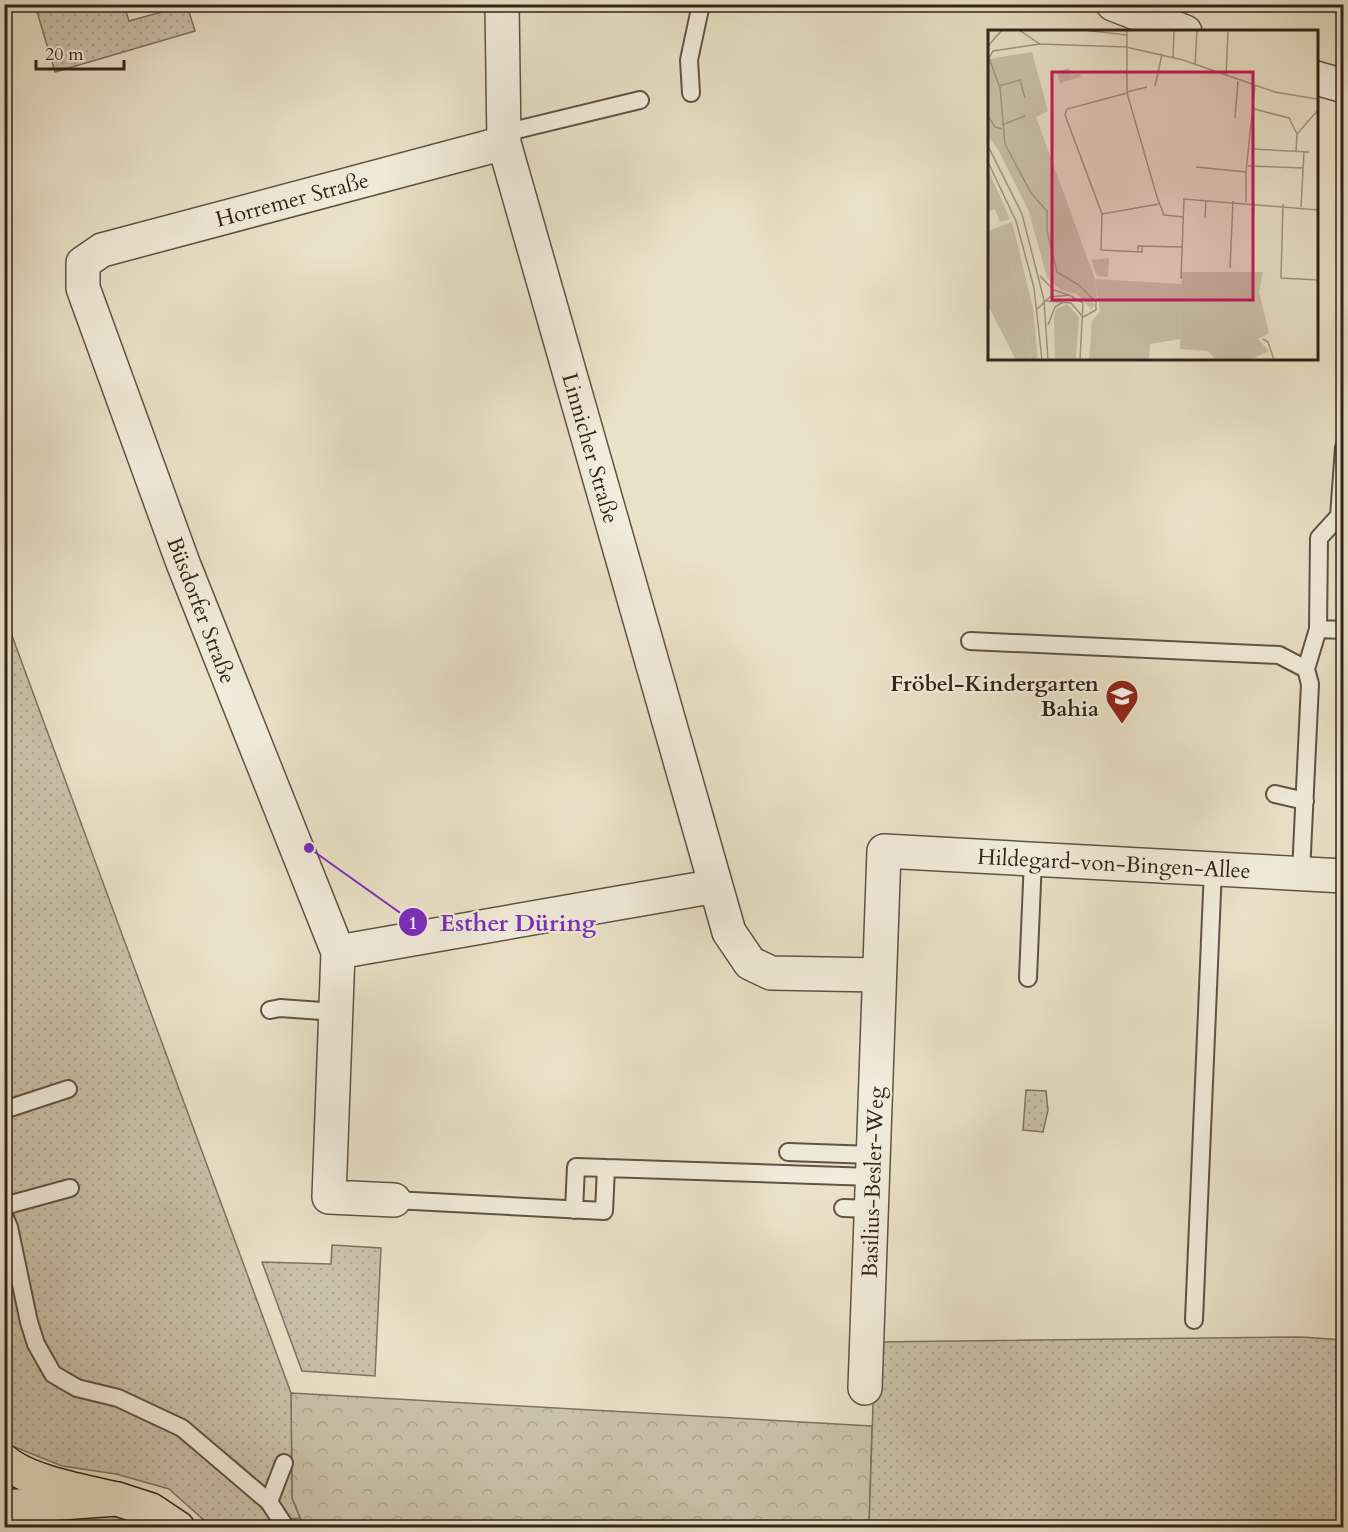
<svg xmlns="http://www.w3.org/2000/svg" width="1348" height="1532" font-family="Cardo,serif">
<defs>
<pattern id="forest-crowns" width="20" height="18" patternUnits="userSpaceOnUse" patternTransform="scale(1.5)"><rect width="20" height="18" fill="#cbc2aa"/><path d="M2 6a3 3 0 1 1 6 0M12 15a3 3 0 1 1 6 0" fill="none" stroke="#afa692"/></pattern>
<pattern id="park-dots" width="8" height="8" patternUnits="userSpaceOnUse" patternTransform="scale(1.5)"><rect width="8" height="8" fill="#cbc2aa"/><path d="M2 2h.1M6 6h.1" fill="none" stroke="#afa692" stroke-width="1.8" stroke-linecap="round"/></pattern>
</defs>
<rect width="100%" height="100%" fill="#eae2c8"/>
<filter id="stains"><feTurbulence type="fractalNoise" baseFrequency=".00333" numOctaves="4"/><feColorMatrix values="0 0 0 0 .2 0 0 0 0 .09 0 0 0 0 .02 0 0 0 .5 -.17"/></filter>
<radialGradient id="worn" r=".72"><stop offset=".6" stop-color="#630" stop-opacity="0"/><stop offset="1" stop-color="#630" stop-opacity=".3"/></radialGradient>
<!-- green -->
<path fill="#cbc2aa" stroke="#7f7262" stroke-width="1.5" d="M 110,1514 L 139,1523 L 147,1527 C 128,1527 110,1522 91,1521 C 62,1520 33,1525 5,1527 L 5,1520 Z"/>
<!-- forest -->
<path fill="url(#forest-crowns)" stroke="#7f7262" stroke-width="1.5" d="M 291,1393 L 872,1426 L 869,1527 L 304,1527 L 292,1498 Z"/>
<!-- park -->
<path fill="url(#park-dots)" stroke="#7f7262" stroke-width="1.5" d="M 35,5 L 124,5 L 129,21 L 187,5 L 195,31 L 55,72 Z
M 4,614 L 291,1393 L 292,1498 L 300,1518 L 263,1521 L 267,1527 L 210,1527 L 206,1522 L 169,1489 L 116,1474 L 62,1466 L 7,1444 L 5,1440 Z
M 1026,1090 L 1046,1091 L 1048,1110 L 1043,1132 L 1023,1130 Z
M 332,1245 L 381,1248 L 375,1376 L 302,1371 L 262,1262 L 331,1264 Z
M 1301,1337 L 1343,1340 L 1343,1527 L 869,1528 L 875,1342 Z"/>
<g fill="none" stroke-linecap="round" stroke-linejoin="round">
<!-- service casing -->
<g stroke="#615345" stroke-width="20">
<path id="service" d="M 691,93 L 689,60 L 701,4
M 504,133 L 640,100
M 1318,629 L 1344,630
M 970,641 L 1279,655 L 1306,669 L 1310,684 L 1301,873
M 1306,669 L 1318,629 L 1319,538 L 1339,516 L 1344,448
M 1275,794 L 1305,801
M 1028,978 L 1033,859
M 270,1010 L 280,1008 L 336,1012
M 4,1110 L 68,1089
M 788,1152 L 873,1155
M 394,1200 L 604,1211 L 606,1168
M 4,1206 L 70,1188
M 843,1208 L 871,1209
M 574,1210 L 576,1167 L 872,1177
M 4,1216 L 9,1227 L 29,1322 L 36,1344 L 53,1374 L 77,1388 L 118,1398 L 182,1428 L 269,1502 L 286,1528
M 1194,1320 L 1213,869
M 269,1502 L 284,1463"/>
</g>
<!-- minor casing -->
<g stroke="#615345" stroke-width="36">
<path id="minor" d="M 502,4 L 504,143 L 729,932 L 750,963 L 771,973 L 879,975
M 338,952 L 716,886
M 394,1200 L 329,1197 L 338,952 L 183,563 L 83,288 L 83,263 L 102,250 L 504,143
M 865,1388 L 884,851 L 1344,876"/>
</g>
<!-- tertiary casing -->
<g stroke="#615345" stroke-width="36">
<path id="tertiary" d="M 1113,4 L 1185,32
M 1316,78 L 1344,86"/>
</g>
<!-- primary casing -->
<g stroke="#332319" stroke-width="36">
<path id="primary" d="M 4,1507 L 117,1499 L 151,1510 L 178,1528"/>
</g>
<!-- trunk casing -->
<g stroke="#332319" stroke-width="36">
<path id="trunk" d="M 4,1461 C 28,1482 86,1492 117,1499"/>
</g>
<!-- service -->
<use href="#service" stroke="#f1ecdb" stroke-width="16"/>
<!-- minor -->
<use href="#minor" stroke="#f1ecdb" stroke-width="33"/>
<!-- tertiary -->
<use href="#tertiary" stroke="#f1ecdb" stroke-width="33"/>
<!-- primary -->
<use href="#primary" stroke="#eae2c8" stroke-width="33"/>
<!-- trunk -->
<use href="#trunk" stroke="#eae2c8" stroke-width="33"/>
</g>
<!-- icons -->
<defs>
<g id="school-pin" transform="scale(1.725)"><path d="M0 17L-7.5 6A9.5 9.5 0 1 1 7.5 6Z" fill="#8f2418" stroke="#f1ecdb"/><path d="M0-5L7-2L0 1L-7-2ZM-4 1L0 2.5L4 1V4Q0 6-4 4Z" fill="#fff"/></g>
</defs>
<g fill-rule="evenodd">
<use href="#school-pin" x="1122" y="696"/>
</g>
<g text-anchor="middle" stroke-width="4.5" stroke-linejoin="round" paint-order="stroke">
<!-- street labels -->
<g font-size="22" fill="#332319" stroke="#f1ecdb">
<text transform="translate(292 199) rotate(-15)" y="8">Horremer Straße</text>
<text transform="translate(591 448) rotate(74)" y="8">Linnicher Straße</text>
<text transform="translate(202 610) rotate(69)" y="8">Büsdorfer Straße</text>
<text transform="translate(1114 863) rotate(3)" y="8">Hildegard-von-Bingen-Allee</text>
<text transform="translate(872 1182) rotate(-88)" y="8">Basilius-Besler-Weg</text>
</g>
<!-- poi labels -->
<g font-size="22" font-weight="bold" fill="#332319" stroke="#f1ecdb" text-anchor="end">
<text x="1099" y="691">Fröbel-Kindergarten<tspan x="1099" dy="25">Bahia</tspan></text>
</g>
</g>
<!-- overview -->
<g transform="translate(988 30)">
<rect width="330" height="330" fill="#eae2c8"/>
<path d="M 0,139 L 22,189 L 12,192 L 7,179 L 0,182 ZM 24,192 L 45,278 L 50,330 L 39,330 L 43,328 L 35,280 L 13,196 Z" fill="#cbc2aa"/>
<path d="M 107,249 L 194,254 L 192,309 L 162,314 L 161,330 L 101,330 L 104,291 L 112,281 ZM 79,274 L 91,287 L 88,330 L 67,330 L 66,287 L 68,279 Z" fill="#cbc2aa"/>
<path d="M 13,196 L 35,280 L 43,328 L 39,330 L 28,330 L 0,275 L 0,201 Z" fill="#cbc2aa"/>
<path d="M 44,22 L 60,81 L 48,87 L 107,249 L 109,268 L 103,269 L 107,275 L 103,279 L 89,264 L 73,260 L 59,248 L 41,182 L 11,121 L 0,106 L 0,29 ZM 81,38 L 83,45 L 92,43 L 93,47 L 72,53 L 69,42 ZM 121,228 L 120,247 L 109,246 L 103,230 ZM 194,242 L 275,242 L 271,262 L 281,303 L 270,309 L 281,321 L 262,330 L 228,330 L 220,321 L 192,319 Z" fill="#cbc2aa"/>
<path fill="none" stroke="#a19682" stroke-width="1.5" d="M 31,0 L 52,14 L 138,17 L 195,30 L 287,62 L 329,69M 95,0 L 139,5M 139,0 L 139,63 L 169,167 L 176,185 L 195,187M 52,14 L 5,21 L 1,28 L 12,58 L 17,114 L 43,163 L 59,181 L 59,201 L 69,242 L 91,255 L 108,272 L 108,280 L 95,287M 0,16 L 14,0M 185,27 L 186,0M 207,34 L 209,0M 238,46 L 240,2M 11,56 L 32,50 L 37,68M 167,56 L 174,24M 139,62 L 159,57M 139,63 L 79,79 L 77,85 L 114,184 L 113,220 L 154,222 L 154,216M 266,79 L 301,88 L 309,104M 0,86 L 7,97 L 14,99M 247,88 L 250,51M 14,95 L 37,86M 0,116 L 34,184 L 56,270M 263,119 L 321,122M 308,121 L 309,104 L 330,80M 0,132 L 28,191 L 46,258M 260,136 L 315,138M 208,137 L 258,142 L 258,172M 258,142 L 267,56M 295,174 L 293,248 L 330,250M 313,177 L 316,122M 114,184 L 171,174M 217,188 L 218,170M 265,190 L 266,172M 150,222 L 150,216 L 194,217M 242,238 L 245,171M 52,246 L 66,260 L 81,265M 193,249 L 196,169 L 330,180M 46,258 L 54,330M 56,270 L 60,330M 59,271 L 83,273 L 95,287M 49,279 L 62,267 L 81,265 L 95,273 L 92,330M 60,295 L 67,277 L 75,272M 275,309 L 280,312 L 286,330"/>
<path fill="#c2185b" fill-opacity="0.15" stroke="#c2185b" stroke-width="3" d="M 64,42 L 265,42 L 265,270 L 64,270 Z"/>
<rect width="330" height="330" fill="none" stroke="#332319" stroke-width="3"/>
</g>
<!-- callouts -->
<path fill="none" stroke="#7b2cbf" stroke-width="2" d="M309 848L413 922"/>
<g fill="#7b2cbf" stroke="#f1ecdb" stroke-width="2">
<circle cx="309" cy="848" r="6"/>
<circle cx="413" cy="922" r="15"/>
</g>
<g font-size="18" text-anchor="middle" font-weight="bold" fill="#fff">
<text x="413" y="929">1</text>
</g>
<g font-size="24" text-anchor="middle" font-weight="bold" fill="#7b2cbf" stroke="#f1ecdb" stroke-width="4.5" stroke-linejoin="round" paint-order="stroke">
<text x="518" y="931">Esther Düring</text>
</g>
<!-- margin -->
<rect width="1348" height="1532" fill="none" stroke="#eae2c8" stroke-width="24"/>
<rect x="6" y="6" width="1336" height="1520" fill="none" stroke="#332319" stroke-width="3"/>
<rect x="12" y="12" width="1324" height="1508" fill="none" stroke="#332319" stroke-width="1.5"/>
<!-- scale -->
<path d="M36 60v9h88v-9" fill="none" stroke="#332319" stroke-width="3"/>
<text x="45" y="60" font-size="18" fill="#332319" stroke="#f1ecdb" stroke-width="4.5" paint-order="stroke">20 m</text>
<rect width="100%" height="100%" filter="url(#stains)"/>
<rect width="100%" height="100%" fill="url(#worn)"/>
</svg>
